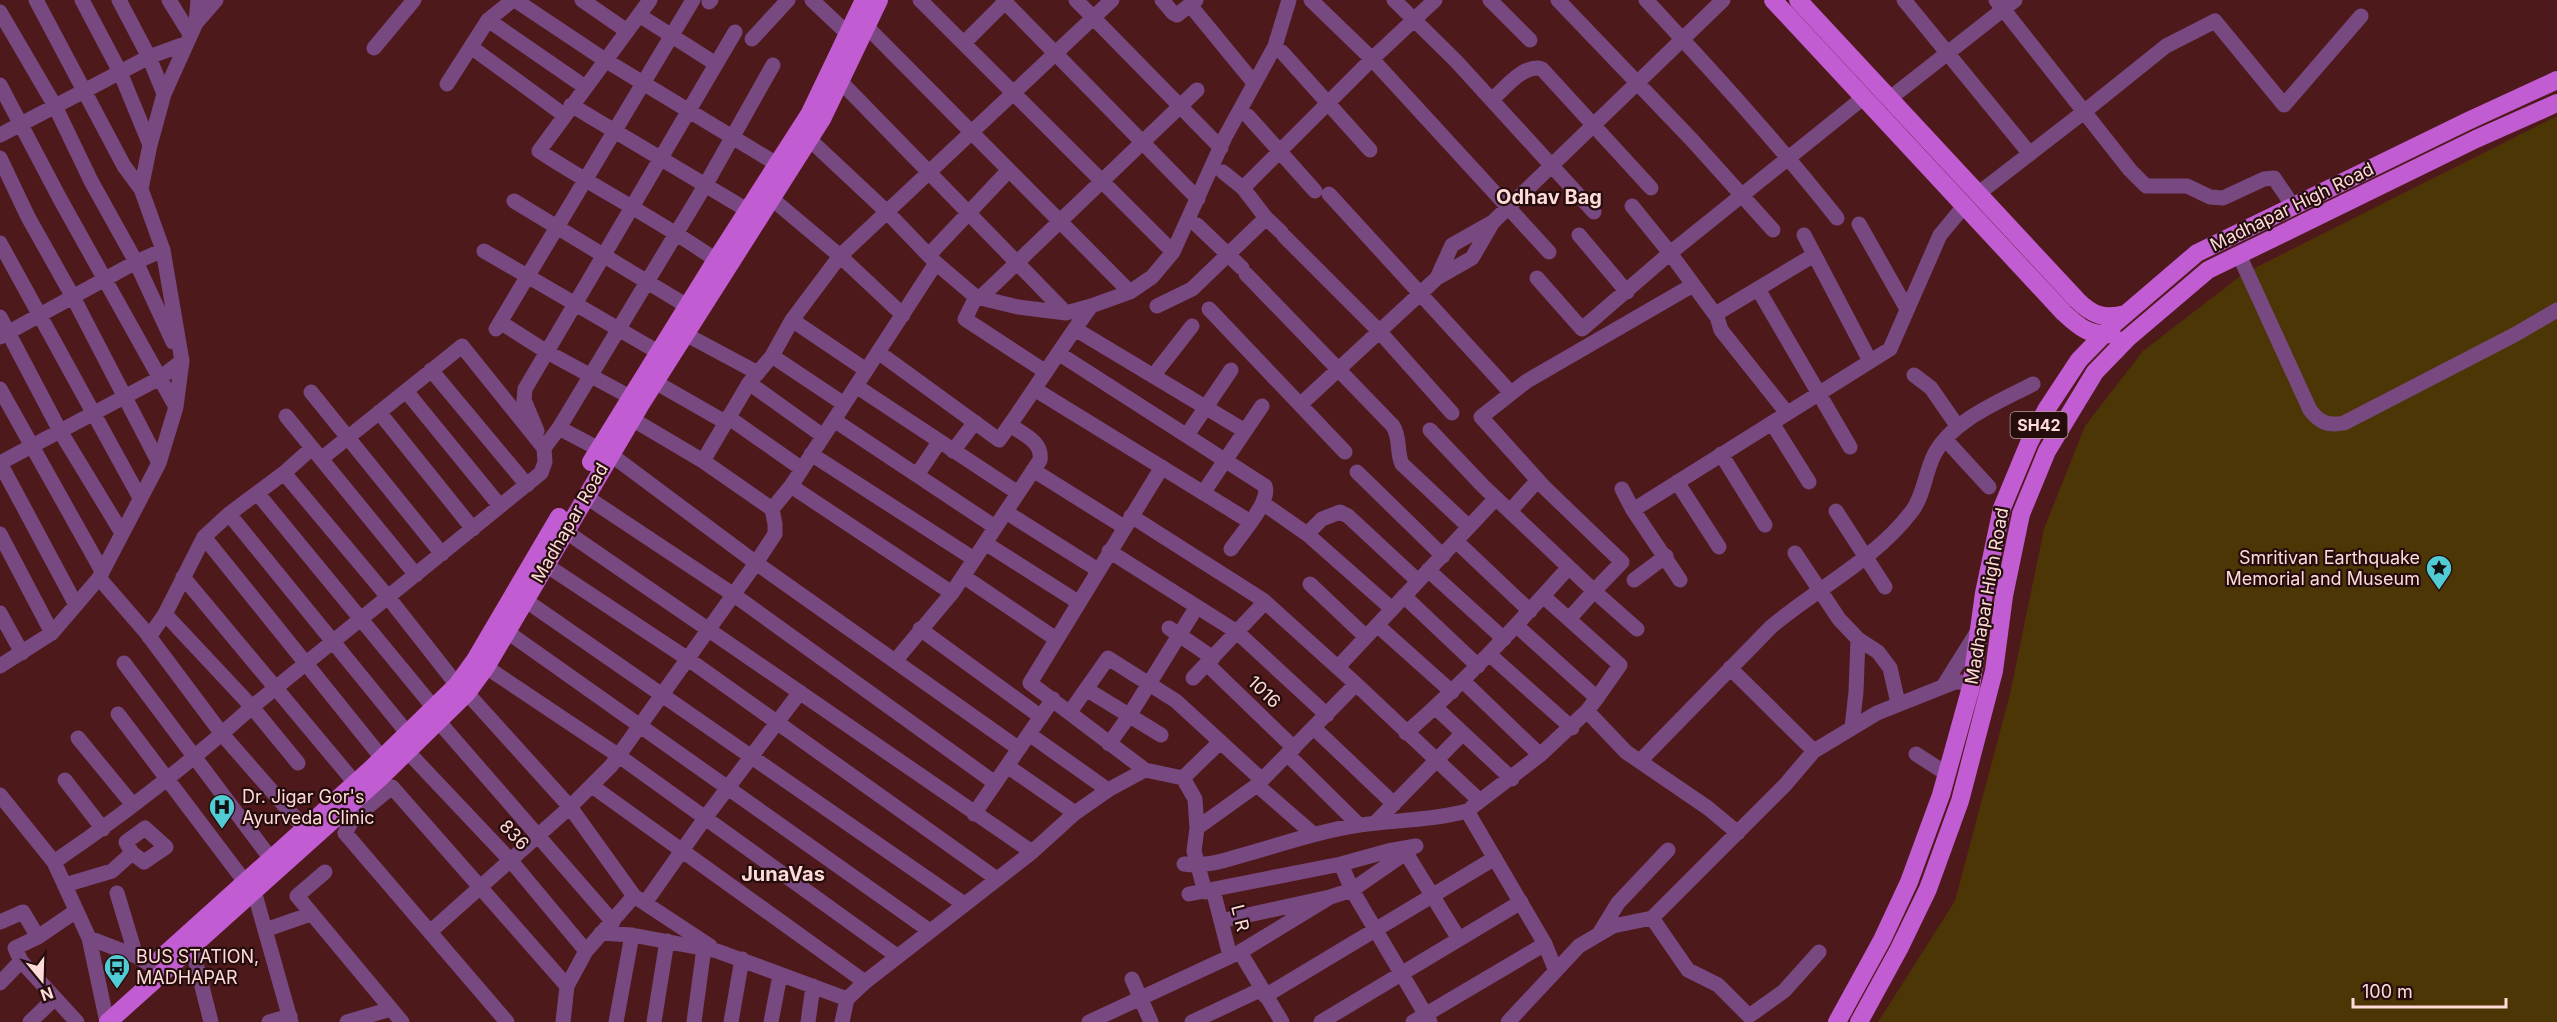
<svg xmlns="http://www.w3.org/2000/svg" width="2557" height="1022" font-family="Inter,sans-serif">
<rect width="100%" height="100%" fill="#4e191b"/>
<!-- green -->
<path fill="#4c3606" d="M 2557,116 L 2557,1022 L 1878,1022 L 1955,901 L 2010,694 L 2044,529 L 2085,426 L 2143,351 L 2243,274 Z"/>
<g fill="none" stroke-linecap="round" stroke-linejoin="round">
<!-- minor -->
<path stroke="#784881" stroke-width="15" d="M 36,0 L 124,166 L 141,189
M 82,0 L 120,72 L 150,145
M 119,0 L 149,57 L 164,94
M 169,0 L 190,34
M 515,0 L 605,60 L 777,164
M 582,0 L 627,31
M 650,0 L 539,151 C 597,189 659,220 716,260
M 812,0 L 848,34
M 920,0 L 1173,252
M 1003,0 L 1198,199
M 1076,0 L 1221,148
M 1162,0 L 1173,13 L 1177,15 L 1196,0
M 1311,0 L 1372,59 L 1549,252
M 1394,0 L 1456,61 L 1594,212
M 1490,0 L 1530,40
M 1558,0 L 1692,140 L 1773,230
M 1646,0 C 1712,71 1777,142 1837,218
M 1904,0 L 2030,154
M 1996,0 L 2130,170 L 2146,186 L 2187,186 L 2210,197 L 2223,198 L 2264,179 L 2274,178 L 2287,197
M 709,2 L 711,0
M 1190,5 L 1254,83
M 0,12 L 55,106 L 91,181 L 136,262 L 173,342
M 639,15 L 716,64
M 488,20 L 585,87
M 196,23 L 198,0
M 866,26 L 1130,292
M 752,39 L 788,0
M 964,43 L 1005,2
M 471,47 L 564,115
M 374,48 L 414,0
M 1282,52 L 1370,150
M 840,81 L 1066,313
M 447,84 L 488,20 L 513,0
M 0,85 L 60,199 L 176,407
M 1889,99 L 2015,0
M 1492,100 C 1504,89 1524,63 1542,69 L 1651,188
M 571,105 L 747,210
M 1248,116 L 1315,191
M 0,135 L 149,57 L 187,43
M 809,139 L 887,212 L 936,263 L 976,297 L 1018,307 L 1066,313 L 1091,306 L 1130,292 L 1152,277 L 1173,252 L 1225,137 L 1275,46 L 1289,0
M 0,158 L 28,217 L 73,297 L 159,463
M 1223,172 L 1243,188 L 1266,218 L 1281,232
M 1243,188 L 1372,59 L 1435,0
M 1979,193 L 2085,111 L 2166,46 L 2215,21 L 2284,105 L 2361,16
M 1329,194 L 1511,393
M 771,198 L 840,256 L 903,315
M 514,201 L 687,306
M 1632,206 L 1670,253 L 1717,317
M 1859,224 L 1907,309
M 1197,225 L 1242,268
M 1579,235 L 1627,292
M 1804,235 L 1870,361
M 1284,236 L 1379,331 L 1452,413
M 0,243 L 140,498
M 484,251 L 658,352
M 929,255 L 1009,170
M 2239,255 L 2310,410 C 2320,423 2328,426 2344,423 L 2516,334 L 2557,310
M 1246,274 L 1393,426 C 1401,439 1396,451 1402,464 L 1469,527
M 1437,278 L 1452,245 L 1491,223
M 1537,278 L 1582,329 L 1670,253 L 1863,98
M 1758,289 L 1850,447
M 976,297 L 965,319 L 1046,372
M 980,298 L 1197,90
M 1157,306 L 1192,289 L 1266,218
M 1209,309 L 1345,452
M 0,317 L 60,431 L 122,533
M 792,320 L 866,370
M 500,322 L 547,352 L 630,397
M 496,329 L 693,0
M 1075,329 L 1245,431
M 685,334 L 758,373
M 0,337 L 136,262 L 163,250
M 878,352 L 999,440 C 1031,396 1059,350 1091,306
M 1058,353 L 1265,486 C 1271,502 1241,534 1231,549
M 772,356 L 844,404
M 431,370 L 527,485
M 1914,375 L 1931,388 L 1958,427
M 1153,376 L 1192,326
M 655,382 L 725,422
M 749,383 L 823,436
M 856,386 L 1018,493
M 0,389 L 102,571
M 1036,390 L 1249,521
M 406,391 L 500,506
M 311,392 L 442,554
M 1301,404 L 1437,278 L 1472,258 L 1493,222 L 1723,0
M 379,412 L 473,529
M 1787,413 L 1721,330 L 1717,317 L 1719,312 L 1814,255
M 286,416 L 416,575
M 728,417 L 802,469
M 632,419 L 703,461 L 772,509
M 834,420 L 995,527
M 1772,423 L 1809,482
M 559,428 L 599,449
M 1430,430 L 1483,486 L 1594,591 L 1622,562 L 1544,487 L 1481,417 L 1527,381 L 1693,285
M 537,431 L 524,400 L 525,389 L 735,32
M 1187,435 L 1231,370
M 1945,439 L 1989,487
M 544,448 L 559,428 L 706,184 L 773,65
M 953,451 L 975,422
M 610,454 L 756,563 L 1019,749
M 811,454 L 974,559
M 1721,454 L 1765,525
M 703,461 L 749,383 L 772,356 L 792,320 L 840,256 L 1112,0
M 0,463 L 160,378 L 182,361
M 0,463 L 76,605
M 1033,470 L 1124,527
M 1357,472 L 1443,556
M 284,473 L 388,597 L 457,685
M 917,475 L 939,442
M 1677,482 L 1719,547
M 791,486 L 952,593
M 1622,489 L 1633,510 L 1680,580
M 1203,493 L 1262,406
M 258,494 L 434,708
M 585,496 L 734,595 L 995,783
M 1264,504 L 1307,534 L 1392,609
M 1633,510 L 1890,349 L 1940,235 L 1965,205
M 1510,511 L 1538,480
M 1836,511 L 1885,587
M 1006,512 L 1098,570
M 229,514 L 413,740
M 1131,516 L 1263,600 L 1356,684 L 1480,801
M 565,531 L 1032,852
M 0,534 L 52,633
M 1307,534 L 1322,519 L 1340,512 L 1348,516 L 1418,581
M 204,537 L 382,758
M 1456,541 L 1530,611
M 985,543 L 1078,602
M 1109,551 L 1237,632 L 1327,715
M 1795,553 L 1839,619 L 1858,639 L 1878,652 L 1890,668 L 1898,703
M 546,565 L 688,659 L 997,879
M 1428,570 L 1504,639
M 963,576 L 1056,639
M 183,577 L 355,783
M 99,578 L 145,631 L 222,734 L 304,828
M 1634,580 L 1666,556
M 1310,584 L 1366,637
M 1404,596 L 1478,666
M 1543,596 L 1620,665 L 1597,698
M 525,600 L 964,904
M 0,613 L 22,653
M 165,614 L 252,707 L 298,763
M 1569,619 L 1594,591 L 1637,629
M 1377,625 L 1452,692
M 1517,626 L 1597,698 L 1587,711 L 1626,752 L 1708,808 L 1738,833
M 1169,628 L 1213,658
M 920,629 L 1041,717
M 506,631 L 930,931
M 149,637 L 165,614 L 204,537 L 229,514 L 284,473 L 312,448
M 1489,654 L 1572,728
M 895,661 L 952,593 L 1040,460 C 1043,442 1023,434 1010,425
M 124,663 L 271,859
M 1207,664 L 1294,748
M 0,666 L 52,633 L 99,578 L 159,463 L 176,407 L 182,361 L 163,250 L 141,189 L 150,145 L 164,94 L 196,23 L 216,0
M 486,667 L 619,756 L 897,956
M 1338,667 L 1496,498
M 1730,668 L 1814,751
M 1193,678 L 1265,602
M 1463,681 L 1540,755
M 1944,685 L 1979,629
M 1086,689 L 1161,735
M 467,693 L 570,807 L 634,896
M 1435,707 L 1512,779
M 1070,712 L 1108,658 L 1176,701 L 1262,780
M 118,714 L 245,882
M 439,722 L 613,922
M 1852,727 L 1856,692 L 1858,639
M 1314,728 L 1394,804
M 1406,733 C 1465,682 1517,625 1569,567
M 1029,734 L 1108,790
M 78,738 L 133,805
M 1109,744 L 1129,716 L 1196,608
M 407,751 L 511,861 L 586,951
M 1916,754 L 1947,774
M 1288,755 L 1359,825
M 1640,761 L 1771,627 C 1816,589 1876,559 1912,511 C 1924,495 1925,473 1934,455 C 1952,420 1999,402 2033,384
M 1007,766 L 1075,813
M 1145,770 L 1030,683 L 1162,467
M 1183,778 L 1220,742
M 65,780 L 103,829
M 1257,785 L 1312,833
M 592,786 L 865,982
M 0,795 L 54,862 L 89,938 L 136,956 L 152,966 L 166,969
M 1472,807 L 1540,755 L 1587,711
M 345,810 L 353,819 L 392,787 L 567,986
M 974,814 L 1053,699
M 353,819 L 345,833 L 507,1022
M 1376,822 L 1463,733
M 1197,828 L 1257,785 L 1356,684
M 1406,853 L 1459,939
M 54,862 C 123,815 190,763 252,707 L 541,473 L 545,462 L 544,448 L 462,346 L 321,459
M 1184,864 C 1205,867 1223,861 1243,855 C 1280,845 1315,832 1353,826 C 1391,820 1430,821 1467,811 L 1545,944 L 1555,969
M 1341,864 L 1352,890 L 1430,1022
M 325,872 L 297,896 L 402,1022
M 65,885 L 112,871 L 132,853 L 126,842 L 145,828 L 166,847 L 144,862 L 132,853
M 1213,890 L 1230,956
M 254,891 L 291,1022
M 117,893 L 136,956
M 1189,894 L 1341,864 L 1388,851 L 1416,846
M 645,903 L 705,818 L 800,692
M 76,911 L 38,937 L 15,948 L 21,961 L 77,1022
M 1652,918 L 1688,970 L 1718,985 L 1749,1016 L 1784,991 L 1819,952
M 1221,921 L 1330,897 L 1352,890 L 1411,849
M 0,922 L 23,912 L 38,937
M 265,930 L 311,914
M 431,931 L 570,807 L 611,766 L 756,563 L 775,534 L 775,524 L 772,509 L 791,486 L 936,263
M 601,933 L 632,935 L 717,951 L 847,999
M 1599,934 L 1618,903 L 1668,850
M 89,938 L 107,1022
M 192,947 L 211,1022
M 1240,952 L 1282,1022
M 1132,979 L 1151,1022
M 0,983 L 21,961
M 1265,996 L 1495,858
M 30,1022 L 55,998
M 269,1022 L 290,1016
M 347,1022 L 391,1009
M 563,1022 L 567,986 L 586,951 L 634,896 L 710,946
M 616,1022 L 632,935
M 654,1022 L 667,941
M 694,1022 L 704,948
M 731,1022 L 742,959
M 771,1022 L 780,975
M 808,1022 L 813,986
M 842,1022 L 847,999 L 865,982 L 1032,852 L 1075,813 L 1108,790 L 1145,770 L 1183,778 L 1195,799 L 1197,828 L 1194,851 L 1205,892
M 1089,1022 L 1240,952 L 1330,897
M 1192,1022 L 1262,989
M 1321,1022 L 1521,902
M 1413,1022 L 1545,944
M 1508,1022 L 1579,946 L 1613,926 L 1652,918 L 1785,785 L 1814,751 L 1877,713 L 1955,682 L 1961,682 L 1971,687"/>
<!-- major -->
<path stroke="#c15cd3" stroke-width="18" d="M 1773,0 L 2064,313 C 2080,328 2090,336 2112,334
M 1798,0 L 2077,300 C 2093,316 2104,319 2126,314
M 591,462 L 716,260 L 810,113 L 864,0
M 161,958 L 372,768 L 457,685 L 475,660 L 559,517
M 108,1022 L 381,777 L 467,693 L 486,667 L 641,404 L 822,119 L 879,0
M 1837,1022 L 1882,940 L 1909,882 L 1941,795 L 1971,687 L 1984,593 L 2002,508 L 2029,443 L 2046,410 L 2079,360 L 2114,324 L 2197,253 L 2468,121 L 2557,80
M 1859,1022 L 1899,949 L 1928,889 L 1960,801 L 1994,671 L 2004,596 L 2021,514 L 2047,451 L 2095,372 L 2128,338 L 2208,270 L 2476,139 L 2557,103"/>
</g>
<!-- icons -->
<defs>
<g id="sight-pin" transform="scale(1.35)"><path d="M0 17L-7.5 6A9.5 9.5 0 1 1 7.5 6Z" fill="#51ccd4" stroke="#250d0d"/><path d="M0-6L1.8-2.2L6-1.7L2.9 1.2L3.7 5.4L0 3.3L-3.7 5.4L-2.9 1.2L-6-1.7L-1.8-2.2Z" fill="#111"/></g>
<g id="hospital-pin" transform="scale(1.35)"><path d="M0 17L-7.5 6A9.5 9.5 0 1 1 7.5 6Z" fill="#51ccd4" stroke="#250d0d"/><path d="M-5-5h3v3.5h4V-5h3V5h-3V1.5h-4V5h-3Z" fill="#111"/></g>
<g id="bus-pin" transform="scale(1.35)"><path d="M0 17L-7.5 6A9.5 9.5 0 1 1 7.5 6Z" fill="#51ccd4" stroke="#250d0d"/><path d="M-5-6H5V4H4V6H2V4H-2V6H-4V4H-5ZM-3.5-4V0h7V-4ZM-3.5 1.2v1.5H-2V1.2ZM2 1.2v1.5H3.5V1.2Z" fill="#111"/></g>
</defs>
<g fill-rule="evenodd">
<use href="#sight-pin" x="2439" y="568"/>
<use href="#hospital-pin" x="222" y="807"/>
<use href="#bus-pin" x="117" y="967"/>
</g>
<g text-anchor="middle" stroke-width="4.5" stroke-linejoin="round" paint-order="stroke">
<!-- shield labels -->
<rect fill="#250d0d" stroke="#bd9c9b" stroke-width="1.5" x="2010.5" y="412" width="57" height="26" rx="4.5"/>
<g font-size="16" font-weight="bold" fill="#fedad8">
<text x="2039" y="431">SH42</text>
</g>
<!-- street labels -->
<g font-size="18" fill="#fedad8" stroke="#250d0d">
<text transform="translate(2292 207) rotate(-26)" y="6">Madhapar High Road</text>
<text transform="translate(570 523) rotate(-60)" y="6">Madhapar Road</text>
<text transform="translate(1987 596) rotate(-80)" y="6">Madhapar High Road</text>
<text transform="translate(1264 692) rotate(44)" y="6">1016</text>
<text transform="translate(514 835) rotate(47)" y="6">836</text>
<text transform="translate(1240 918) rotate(76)" y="6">L R</text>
</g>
<!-- poi labels -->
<g font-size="18" fill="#fedad8" stroke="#250d0d" text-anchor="start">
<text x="2420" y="564" text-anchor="end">Smritivan Earthquake<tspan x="2420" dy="21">Memorial and Museum</tspan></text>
<text x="242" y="803">Dr. Jigar Gor's<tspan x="242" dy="21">Ayurveda Clinic</tspan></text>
<text x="136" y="963">BUS STATION,<tspan x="136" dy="21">MADHAPAR</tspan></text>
</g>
<!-- neighbourhood labels -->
<g font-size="20" font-weight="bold" fill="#fedad8" stroke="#250d0d">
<text x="1549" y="204">Odhav Bag</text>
<text x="783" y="881">JunaVas</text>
</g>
</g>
<!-- north arrow -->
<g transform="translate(42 980) rotate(161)" stroke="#250d0d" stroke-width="4.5" paint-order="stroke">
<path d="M0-4.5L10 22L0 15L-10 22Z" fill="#fedad8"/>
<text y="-9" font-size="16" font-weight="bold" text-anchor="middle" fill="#fedad8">N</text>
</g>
<!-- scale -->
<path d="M2353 998v9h153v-9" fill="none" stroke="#fedad8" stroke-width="3"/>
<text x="2362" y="998" font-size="18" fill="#fedad8" stroke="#250d0d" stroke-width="4.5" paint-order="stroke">100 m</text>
</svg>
